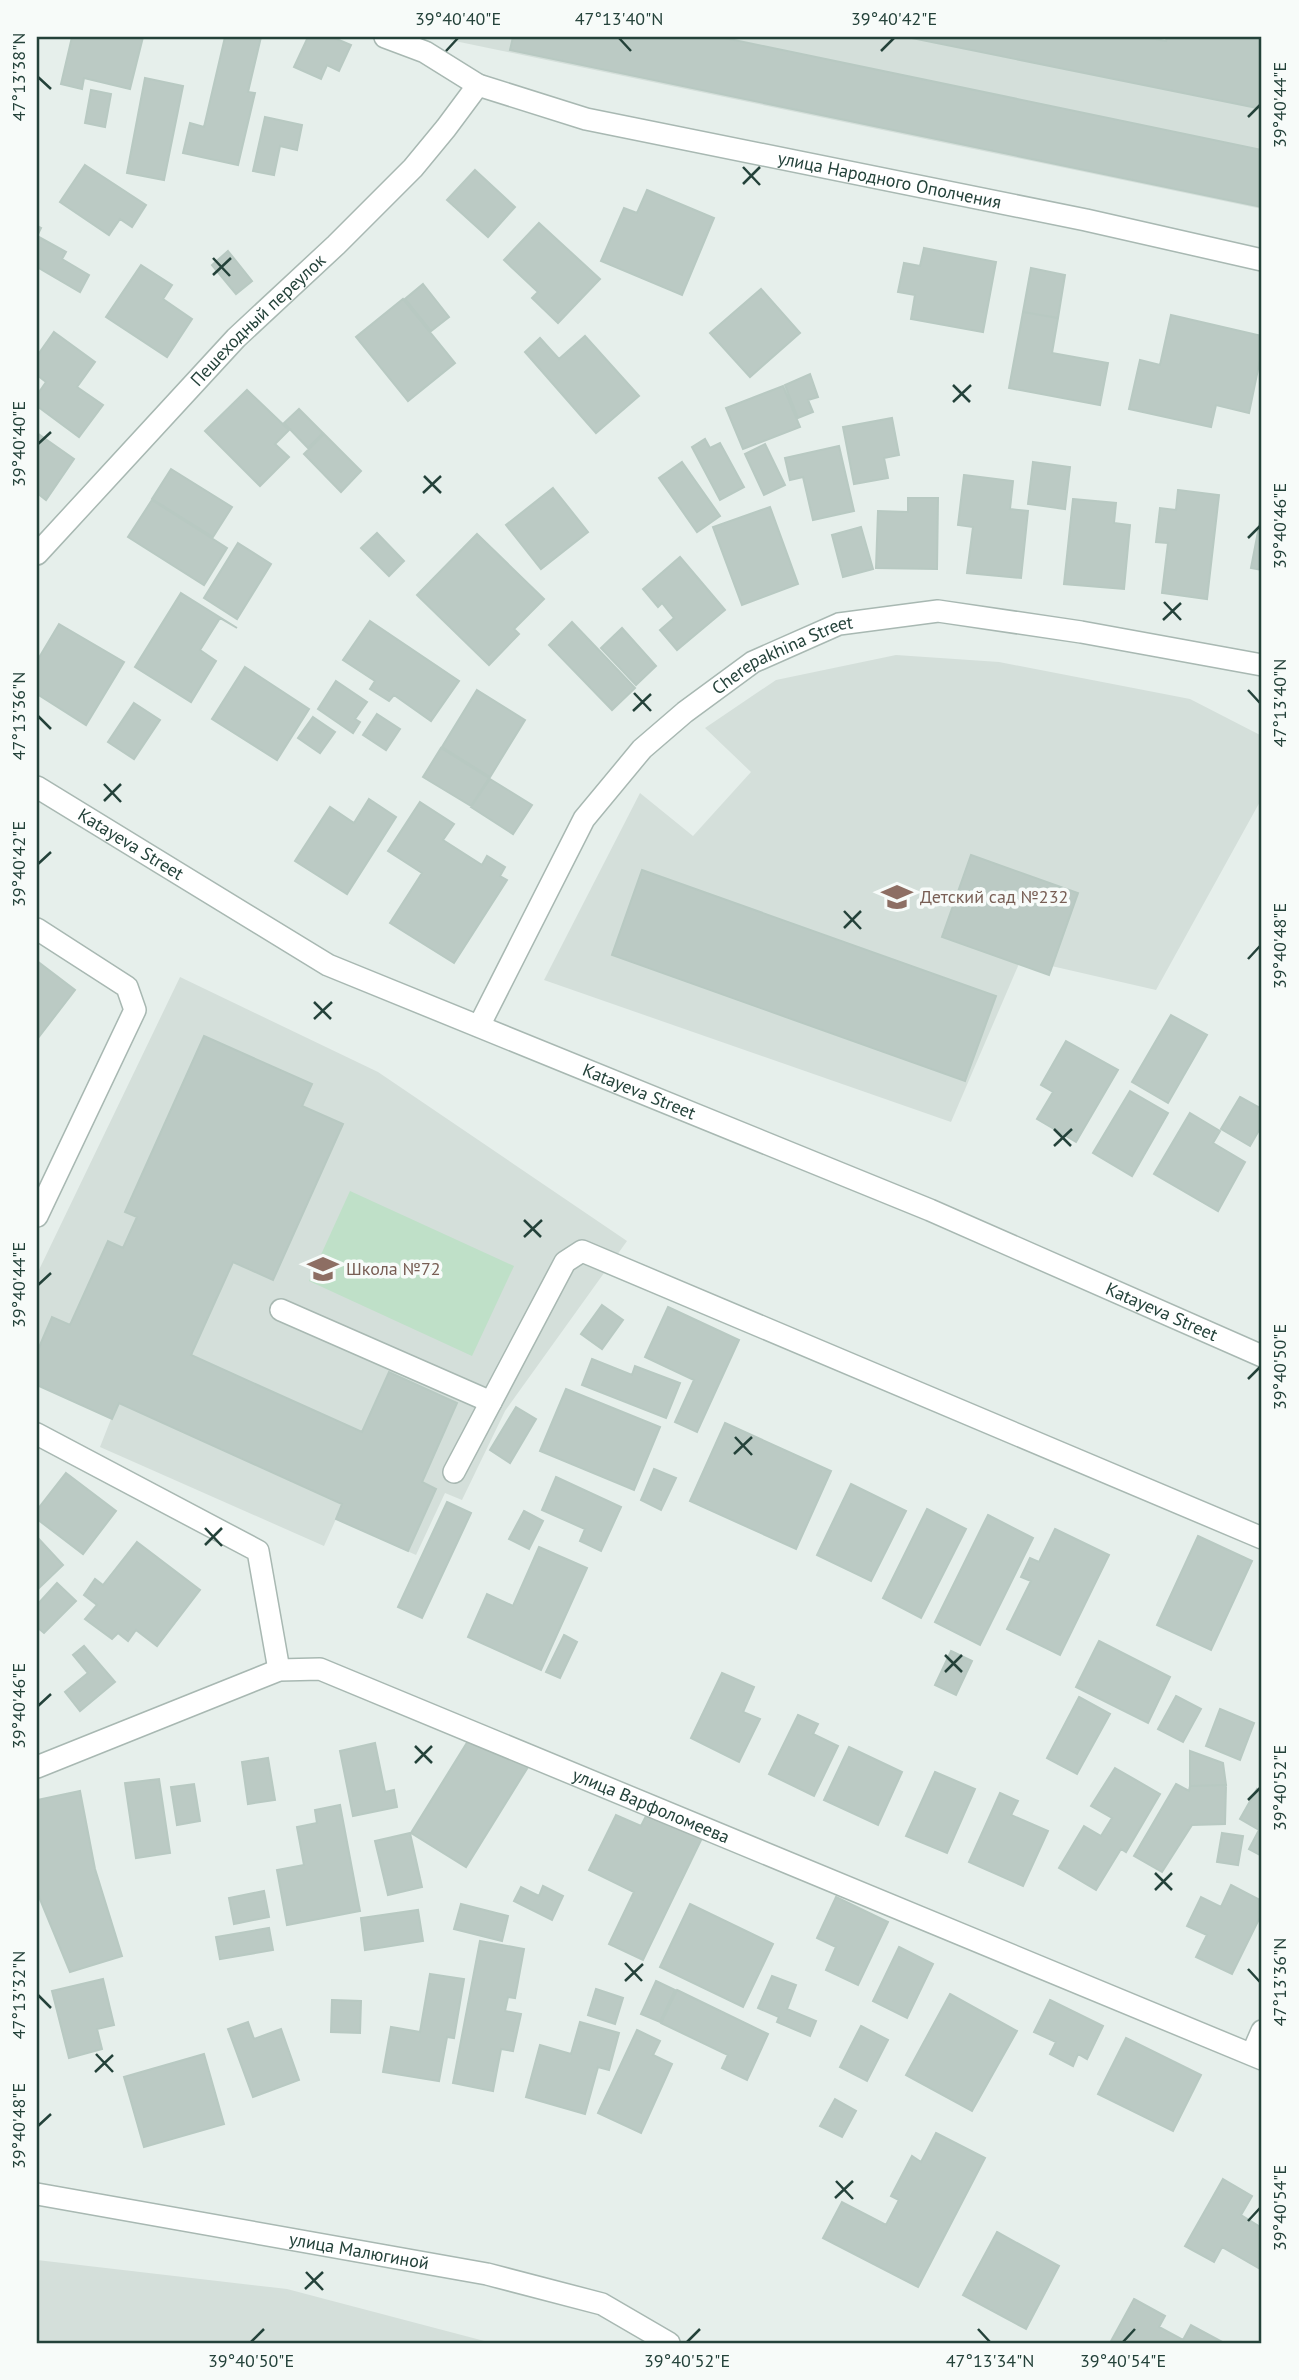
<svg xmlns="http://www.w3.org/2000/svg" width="1299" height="2380" font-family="'PT Sans',sans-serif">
<rect width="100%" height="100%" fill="#e6efeb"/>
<!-- built -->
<path fill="#d4dfda" d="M 451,37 L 1262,37 L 1262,209 L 450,40 Z
M 896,655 L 999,662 L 1190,699 L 1262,736 L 1262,798 L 1156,990 L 1021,959 L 951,1122 L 544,980 L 640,793 L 693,836 L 751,772 L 705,728 L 776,680 Z
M 180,977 L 378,1072 L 627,1241 L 505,1411 L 462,1500 L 445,1493 L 416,1555 L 336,1519 L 324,1546 L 100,1447 L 111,1419 L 37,1385 L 37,1274 Z
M 37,2260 L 287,2289 L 492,2343 L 37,2343 Z"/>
<!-- green -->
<path fill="#bfe0c8" d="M 350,1191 L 514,1266 L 472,1356 L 309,1281 Z"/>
<!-- building -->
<path fill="#bbcac4" stroke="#b8c9c2" stroke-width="2" d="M 72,37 L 143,37 L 130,89 L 84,78 L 82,89 L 61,84 Z
M 225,37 L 261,37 L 248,92 L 255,93 L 238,165 L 183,153 L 190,123 L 204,127 Z
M 308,37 L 332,37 L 351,45 L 339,71 L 327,65 L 321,79 L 294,67 Z
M 513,37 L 720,37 L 1262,150 L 1262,207 L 510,50 Z
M 907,37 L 1146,37 L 1166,41 L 1167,37 L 1262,37 L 1262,109 Z
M 145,78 L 183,86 L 164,180 L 127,173 Z
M 91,90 L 111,94 L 105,127 L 85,123 Z
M 265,117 L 302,125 L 297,150 L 280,146 L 274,175 L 253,171 Z
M 85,165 L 146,205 L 132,227 L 120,219 L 109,235 L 60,202 Z
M 475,170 L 515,207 L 488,237 L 447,200 Z
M 647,190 L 714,218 L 682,295 L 601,261 L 624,208 L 637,213 Z
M 539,223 L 600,279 L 558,323 L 532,298 L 538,292 L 504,260 Z
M 37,226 L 41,228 L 37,236 L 66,252 L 62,259 L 89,275 L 80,292 L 37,267 Z
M 924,248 L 996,262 L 983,332 L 911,319 L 915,295 L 898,292 L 904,263 L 920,266 Z
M 228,251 L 252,281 L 236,294 L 212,265 Z
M 141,265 L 172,285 L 163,299 L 192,319 L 167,357 L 106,317 Z
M 1031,268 L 1065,275 L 1058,318 L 1023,312 Z
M 423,284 L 449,317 L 431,331 L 405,299 Z
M 761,289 L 800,333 L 750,377 L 710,333 Z
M 403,299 L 455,363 L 408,401 L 356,337 Z
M 1023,312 L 1058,318 L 1052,353 L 1108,363 L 1100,405 L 1009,388 Z
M 1171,315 L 1262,336 L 1262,350 L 1249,413 L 1216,405 L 1211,427 L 1129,409 L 1140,360 L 1160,365 Z
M 54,332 L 95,362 L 77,387 L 103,405 L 79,437 L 37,406 L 37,395 L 46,382 L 37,375 L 37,356 Z
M 585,336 L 639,396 L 596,433 L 525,352 L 540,338 L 559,359 Z
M 810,374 L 818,397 L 808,400 L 813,412 L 798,418 L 785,385 Z
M 783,386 L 800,427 L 743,449 L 726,408 Z
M 247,390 L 289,430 L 275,444 L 289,457 L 260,486 L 205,431 Z
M 299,409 L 323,433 L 308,448 L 284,423 Z
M 892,418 L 899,455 L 884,458 L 888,478 L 854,484 L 843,427 Z
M 37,433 L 74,459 L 46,500 L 37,493 Z
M 324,434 L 361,471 L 341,492 L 304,454 Z
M 705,439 L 710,448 L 720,443 L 744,487 L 720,500 L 692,447 Z
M 765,444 L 785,485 L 764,495 L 745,454 Z
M 839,446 L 854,511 L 813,520 L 803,477 L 790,480 L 785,458 Z
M 682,462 L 720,516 L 697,532 L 659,478 Z
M 1033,462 L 1070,467 L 1065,509 L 1028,504 Z
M 171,469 L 232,507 L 213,537 L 152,499 Z
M 964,475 L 1013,481 L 1010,509 L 1028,511 L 1021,578 L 967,573 L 973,527 L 958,525 Z
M 553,488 L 588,532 L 541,569 L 506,525 Z
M 1178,490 L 1219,495 L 1207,599 L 1162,593 L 1168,543 L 1156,542 L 1160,508 L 1176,510 Z
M 908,498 L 938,498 L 937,569 L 876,568 L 878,511 L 908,512 Z
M 1073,499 L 1116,503 L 1114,523 L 1130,525 L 1124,589 L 1064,584 Z
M 152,500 L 227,548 L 204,585 L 128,537 Z
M 770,507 L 798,584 L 742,605 L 713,527 Z
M 1262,511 L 1262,570 L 1251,568 Z
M 861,527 L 873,569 L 843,577 L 832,535 Z
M 377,533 L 404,561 L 389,576 L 361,548 Z
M 477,534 L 544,599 L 514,629 L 519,634 L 489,665 L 417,595 Z
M 238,543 L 271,564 L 237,619 L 204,598 Z
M 680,557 L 725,610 L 677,650 L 660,630 L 674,618 L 662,603 L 658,607 L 643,589 Z
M 181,593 L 237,628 L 220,618 L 200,650 L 216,661 L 191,702 L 135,667 Z
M 370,621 L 459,681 L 431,721 L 394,695 L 389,701 L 370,689 L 375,681 L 343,660 Z
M 572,622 L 635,688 L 612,710 L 549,645 Z
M 59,624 L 124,662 L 86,725 L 37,694 L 37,661 Z
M 622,628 L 656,666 L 636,685 L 601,648 Z
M 245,667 L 309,709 L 277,760 L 212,719 Z
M 336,681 L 367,702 L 355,719 L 360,722 L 353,733 L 318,709 Z
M 477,690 L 525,720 L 490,777 L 442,747 Z
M 134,703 L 160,720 L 134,759 L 108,742 Z
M 377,714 L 400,729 L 386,750 L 363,735 Z
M 313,717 L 335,732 L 320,753 L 298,738 Z
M 441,748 L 489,778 L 471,806 L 423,777 Z
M 490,779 L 532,805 L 513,834 L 471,807 Z
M 369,799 L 396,817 L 347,894 L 295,861 L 330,807 L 354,823 Z
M 420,802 L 454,824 L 443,840 L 482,865 L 487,856 L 505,867 L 500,876 L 507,880 L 454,963 L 390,923 L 422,873 L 388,851 Z
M 971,855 L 1078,893 L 1049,975 L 942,937 Z
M 642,870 L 996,996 L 965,1081 L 612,955 Z
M 37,961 L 75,990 L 38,1038 L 37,1037 Z
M 1171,1015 L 1207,1035 L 1168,1103 L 1132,1082 Z
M 204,1036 L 312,1084 L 302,1106 L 343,1124 L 273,1280 L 233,1262 L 191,1355 L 362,1432 L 389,1372 L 457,1403 L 422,1482 L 436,1489 L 408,1551 L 336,1519 L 342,1504 L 119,1403 L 112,1419 L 37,1385 L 37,1352 L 52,1317 L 70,1325 L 108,1241 L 123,1248 L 137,1217 L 125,1212 Z
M 1066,1041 L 1118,1070 L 1076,1142 L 1037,1119 L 1053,1092 L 1041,1085 Z
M 1130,1091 L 1168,1113 L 1132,1176 L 1093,1153 Z
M 1240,1097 L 1262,1109 L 1262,1125 L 1250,1146 L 1221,1129 Z
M 1190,1113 L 1220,1131 L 1213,1143 L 1245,1162 L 1218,1211 L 1154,1174 Z
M 602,1305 L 623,1320 L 602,1349 L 581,1334 Z
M 668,1307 L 739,1340 L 697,1432 L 675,1422 L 694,1380 L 645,1357 Z
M 592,1359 L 632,1375 L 635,1366 L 680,1383 L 666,1418 L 582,1385 Z
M 566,1389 L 660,1427 L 634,1490 L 540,1451 Z
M 516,1407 L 536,1419 L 510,1463 L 490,1450 Z
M 725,1423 L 831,1471 L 796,1549 L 690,1501 Z
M 654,1469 L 676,1478 L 661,1510 L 641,1500 Z
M 66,1473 L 116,1511 L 83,1554 L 37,1519 L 37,1510 Z
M 556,1477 L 621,1507 L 601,1551 L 580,1541 L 585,1529 L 542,1510 Z
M 851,1484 L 906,1511 L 871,1581 L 817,1555 Z
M 447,1502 L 471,1513 L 422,1618 L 398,1607 Z
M 927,1509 L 966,1529 L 921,1618 L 883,1598 Z
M 524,1511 L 543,1521 L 529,1549 L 509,1539 Z
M 988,1515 L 1033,1538 L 980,1645 L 935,1622 Z
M 1055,1529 L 1109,1555 L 1060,1655 L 1007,1629 L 1031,1581 L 1021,1577 L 1030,1558 L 1039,1562 Z
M 1198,1536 L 1252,1561 L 1211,1650 L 1157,1625 Z
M 37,1537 L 63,1565 L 37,1590 Z
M 137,1542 L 200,1590 L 157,1646 L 136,1630 L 128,1641 L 118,1633 L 112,1639 L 85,1619 L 97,1605 L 84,1595 L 95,1579 L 103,1585 Z
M 539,1547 L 587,1568 L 541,1670 L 468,1637 L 487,1594 L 513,1606 Z
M 57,1583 L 76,1601 L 44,1633 L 37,1627 L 37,1605 Z
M 564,1635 L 577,1642 L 560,1678 L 546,1672 Z
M 1099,1641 L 1170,1677 L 1148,1723 L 1076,1687 Z
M 84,1646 L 115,1682 L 80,1711 L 65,1692 L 88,1673 L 73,1655 Z
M 951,1651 L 972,1661 L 956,1695 L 935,1685 Z
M 722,1673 L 754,1687 L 743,1712 L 760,1719 L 739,1762 L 691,1738 Z
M 1176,1696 L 1201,1709 L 1183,1742 L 1158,1729 Z
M 1079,1697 L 1110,1714 L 1077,1774 L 1047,1758 Z
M 1220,1709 L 1254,1723 L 1240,1760 L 1206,1746 Z
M 798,1715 L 818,1724 L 813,1734 L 838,1746 L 814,1796 L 769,1774 Z
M 473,1733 L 528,1767 L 466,1867 L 411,1833 Z
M 375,1743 L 385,1792 L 394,1790 L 397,1807 L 353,1816 L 340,1751 Z
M 849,1747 L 902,1772 L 878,1825 L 824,1800 Z
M 1190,1751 L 1223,1763 L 1226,1785 L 1190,1786 Z
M 268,1758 L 275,1800 L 248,1804 L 242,1762 Z
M 1115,1768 L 1160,1794 L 1126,1852 L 1121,1849 L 1096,1890 L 1059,1868 L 1084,1826 L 1101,1836 L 1112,1818 L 1091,1806 Z
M 935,1772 L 975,1789 L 947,1853 L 906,1836 Z
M 159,1779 L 170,1853 L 136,1858 L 125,1783 Z
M 194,1784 L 200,1821 L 177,1825 L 171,1787 Z
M 1176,1784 L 1189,1791 L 1190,1786 L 1226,1785 L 1225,1824 L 1192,1825 L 1162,1872 L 1134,1856 Z
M 1257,1789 L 1262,1792 L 1262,1856 L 1249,1849 L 1259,1830 L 1240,1819 Z
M 80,1791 L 95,1869 L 122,1956 L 70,1972 L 37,1892 L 37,1800 Z
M 1000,1793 L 1018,1801 L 1011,1815 L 1048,1831 L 1023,1886 L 969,1862 Z
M 340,1805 L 360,1911 L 287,1925 L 277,1870 L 304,1865 L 297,1827 L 317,1823 L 315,1810 Z
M 649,1810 L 703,1836 L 643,1960 L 609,1944 L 634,1892 L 589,1870 L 616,1815 L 641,1826 Z
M 410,1833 L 422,1887 L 388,1895 L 375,1841 Z
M 1222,1833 L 1243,1836 L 1238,1865 L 1217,1862 Z
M 1231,1885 L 1262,1901 L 1262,1913 L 1232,1974 L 1196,1957 L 1207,1935 L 1187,1926 L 1201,1897 L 1221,1907 Z
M 543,1886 L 563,1896 L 552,1920 L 514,1901 L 521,1887 L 539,1896 Z
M 264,1891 L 269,1917 L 234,1924 L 229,1898 Z
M 836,1897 L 888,1922 L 858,1985 L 826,1970 L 836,1947 L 817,1938 Z
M 461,1904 L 508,1916 L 502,1941 L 454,1929 Z
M 690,1904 L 773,1944 L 743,2007 L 660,1967 Z
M 418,1910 L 423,1941 L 365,1950 L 361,1918 Z
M 269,1928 L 273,1950 L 220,1959 L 216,1937 Z
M 480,1941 L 524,1949 L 515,1998 L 508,1997 L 505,2011 L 521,2014 L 513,2051 L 501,2049 L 493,2091 L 453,2083 Z
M 899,1947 L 933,1964 L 907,2018 L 873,2001 Z
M 430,1974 L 464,1979 L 454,2038 L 447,2037 L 439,2081 L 383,2072 L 391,2027 L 420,2032 Z
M 772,1976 L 796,1985 L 787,2009 L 816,2021 L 810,2036 L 777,2022 L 779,2017 L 758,2008 Z
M 103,1979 L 114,2025 L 97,2029 L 102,2049 L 69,2058 L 52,1991 Z
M 656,1981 L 675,1990 L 660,2022 L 641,2014 Z
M 596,1989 L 623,1998 L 615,2024 L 588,2015 Z
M 677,1990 L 768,2034 L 747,2080 L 722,2068 L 728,2055 L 661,2023 Z
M 950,1994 L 1017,2031 L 972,2111 L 906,2075 Z
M 332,2000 L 361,2001 L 360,2033 L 331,2032 Z
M 1050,2000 L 1103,2026 L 1087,2059 L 1078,2054 L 1073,2066 L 1050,2054 L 1056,2042 L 1034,2032 Z
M 248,2022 L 254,2039 L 281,2029 L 299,2080 L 253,2097 L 228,2029 Z
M 580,2022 L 619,2033 L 609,2070 L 598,2067 L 585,2114 L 526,2097 L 540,2045 L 571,2054 Z
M 861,2026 L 888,2040 L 867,2081 L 840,2067 Z
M 637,2030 L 660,2041 L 653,2055 L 672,2064 L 641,2133 L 598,2113 Z
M 1126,2038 L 1201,2075 L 1173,2131 L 1098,2094 Z
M 204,2054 L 224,2124 L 144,2147 L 124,2077 Z
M 835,2099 L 856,2111 L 842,2137 L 820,2126 Z
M 936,2133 L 985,2158 L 918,2287 L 823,2238 L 842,2202 L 886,2225 L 899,2200 L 891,2196 L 912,2156 L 921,2162 Z
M 1223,2179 L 1252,2196 L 1241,2215 L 1262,2228 L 1262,2270 L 1222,2247 L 1214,2262 L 1185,2246 Z
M 997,2232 L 1059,2266 L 1026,2329 L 963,2295 Z
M 1134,2299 L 1165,2316 L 1159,2327 L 1183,2340 L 1191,2325 L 1224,2343 L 1110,2343 Z"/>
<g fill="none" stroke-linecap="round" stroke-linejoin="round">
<!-- minor casing -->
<g stroke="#a8b8b2" stroke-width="24">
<g id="minor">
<path id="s1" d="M 385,37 L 425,52 L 478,85 L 586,119 L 1086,220 L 1262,260"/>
<path id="s2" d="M 37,554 L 236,338 L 336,245 L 413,168 L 446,128 L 478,85"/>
<path id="s3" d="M 37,787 L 328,965 L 930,1210 L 1262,1356"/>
<path d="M 37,929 L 127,987 L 135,1010 L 37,1216"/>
<path id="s4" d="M 479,1026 L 584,819 L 642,749 L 685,712 L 753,662 L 839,624 L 938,611 L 1081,632 L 1262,665"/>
<path d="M 281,1310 L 491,1402"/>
<path d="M 37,1434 L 258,1551 L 279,1670"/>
<path d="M 454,1472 L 565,1262 L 582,1251 L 1262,1538"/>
<path id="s5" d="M 37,1767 L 279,1670 L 320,1669 L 1262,2059"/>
<path d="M 1252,2054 L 1262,2031"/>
<path id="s6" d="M 37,2194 L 487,2274 L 602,2304 L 669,2343"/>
</g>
</g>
<!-- minor -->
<use href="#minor" stroke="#fff" stroke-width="21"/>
</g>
<!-- ticks -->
<path fill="none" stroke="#24423a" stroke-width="2.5" d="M 619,38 L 631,51M 446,51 L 458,38M 881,51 L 894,38M 38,77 L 51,89M 1248,117 L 1260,105M 743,167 L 760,185M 743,184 L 760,167M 213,258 L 230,276M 213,275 L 231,258M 953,385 L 970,402M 953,402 L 971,385M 38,444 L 51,432M 424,476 L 441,493M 423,493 L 441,476M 1248,538 L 1260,526M 1164,602 L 1181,620M 1163,620 L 1181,603M 1248,690 L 1260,703M 634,693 L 651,711M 633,711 L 651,694M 38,716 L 51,729M 104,784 L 121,802M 104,801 L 121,784M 38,864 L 51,852M 844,911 L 861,929M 844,928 L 861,911M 1248,959 L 1260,946M 314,1002 L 331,1019M 314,1019 L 332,1002M 1054,1129 L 1071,1146M 1054,1146 L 1072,1129M 524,1220 L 541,1237M 524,1237 L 542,1220M 38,1285 L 51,1273M 1248,1379 L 1260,1367M 735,1437 L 752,1455M 734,1454 L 752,1437M 205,1528 L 222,1546M 205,1545 L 222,1528M 945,1655 L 962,1672M 945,1672 L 962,1655M 38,1706 L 51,1694M 415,1746 L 432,1763M 415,1763 L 432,1746M 1248,1800 L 1260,1788M 1155,1873 L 1172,1890M 1155,1890 L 1172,1873M 625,1963 L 642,1981M 1248,1969 L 1260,1982M 625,1981 L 643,1964M 38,1995 L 51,2008M 96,2054 L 113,2072M 95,2072 L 113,2055M 38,2126 L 51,2114M 836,2181 L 853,2199M 835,2198 L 853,2181M 1248,2221 L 1260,2208M 306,2272 L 323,2290M 305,2289 L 323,2272M 978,2329 L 990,2342M 251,2342 L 264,2329M 687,2342 L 700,2329M 1123,2342 L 1135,2329"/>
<!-- icons -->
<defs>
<g id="school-bare" transform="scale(2.415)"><path d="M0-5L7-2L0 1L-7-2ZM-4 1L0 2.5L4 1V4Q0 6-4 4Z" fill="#8d6e63" stroke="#f7fbf9" stroke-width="2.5" paint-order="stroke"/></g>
</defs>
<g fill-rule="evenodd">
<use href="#school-bare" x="897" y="897"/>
<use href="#school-bare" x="323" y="1269"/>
</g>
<g text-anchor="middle" stroke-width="7" stroke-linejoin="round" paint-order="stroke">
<!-- street labels -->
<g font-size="18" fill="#24423a" stroke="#f7fbf9">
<text dy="6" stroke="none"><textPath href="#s1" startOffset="528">улица Народного Ополчения</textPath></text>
<text dy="6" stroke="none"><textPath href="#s2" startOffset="322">Пешеходный переулок</textPath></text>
<text dy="6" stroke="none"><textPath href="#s4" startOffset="494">Cherepakhina Street</textPath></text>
<text dy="6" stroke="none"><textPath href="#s3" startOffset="110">Katayeva Street</textPath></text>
<text dy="6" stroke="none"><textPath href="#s3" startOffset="677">Katayeva Street</textPath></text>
<text dy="6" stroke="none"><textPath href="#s3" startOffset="1244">Katayeva Street</textPath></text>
<text dy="6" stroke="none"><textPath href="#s5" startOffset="660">улица Варфоломеева</textPath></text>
<text dy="6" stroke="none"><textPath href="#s6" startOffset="327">улица Малюгиной</textPath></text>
</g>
<!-- education labels -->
<g font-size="18" fill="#785e54" stroke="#f7fbf9" text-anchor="start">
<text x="920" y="903">Детский сад №232</text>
<text x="346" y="1275">Школа №72</text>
</g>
</g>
<!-- border -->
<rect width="1299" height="2380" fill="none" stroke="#f7fbf9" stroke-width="77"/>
<rect x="38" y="38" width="1222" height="2304" fill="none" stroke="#24423a" stroke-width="2.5"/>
<g font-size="18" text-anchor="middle" fill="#24423a">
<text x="458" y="25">39°40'40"E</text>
<text x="619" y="25">47°13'40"N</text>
<text x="894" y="25">39°40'42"E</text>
<text transform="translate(19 77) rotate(-90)" y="6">47°13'38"N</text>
<text transform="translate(1280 105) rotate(-90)" y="6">39°40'44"E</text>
<text transform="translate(19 444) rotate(-90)" y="6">39°40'40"E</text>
<text transform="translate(1280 526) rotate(-90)" y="6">39°40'46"E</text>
<text transform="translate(1280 703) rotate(-90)" y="6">47°13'40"N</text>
<text transform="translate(19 716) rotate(-90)" y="6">47°13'36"N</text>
<text transform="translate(19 864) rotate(-90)" y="6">39°40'42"E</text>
<text transform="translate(1280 946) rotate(-90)" y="6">39°40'48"E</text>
<text transform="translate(19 1285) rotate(-90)" y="6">39°40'44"E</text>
<text transform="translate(1280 1367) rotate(-90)" y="6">39°40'50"E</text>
<text transform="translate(19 1706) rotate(-90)" y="6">39°40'46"E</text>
<text transform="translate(1280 1788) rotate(-90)" y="6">39°40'52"E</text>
<text transform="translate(1280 1982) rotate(-90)" y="6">47°13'36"N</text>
<text transform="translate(19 1995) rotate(-90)" y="6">47°13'32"N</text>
<text transform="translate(19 2126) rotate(-90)" y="6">39°40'48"E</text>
<text transform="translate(1280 2208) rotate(-90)" y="6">39°40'54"E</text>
<text x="251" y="2367">39°40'50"E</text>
<text x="687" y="2367">39°40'52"E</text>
<text x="990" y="2367">47°13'34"N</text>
<text x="1123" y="2367">39°40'54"E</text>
</g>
</svg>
